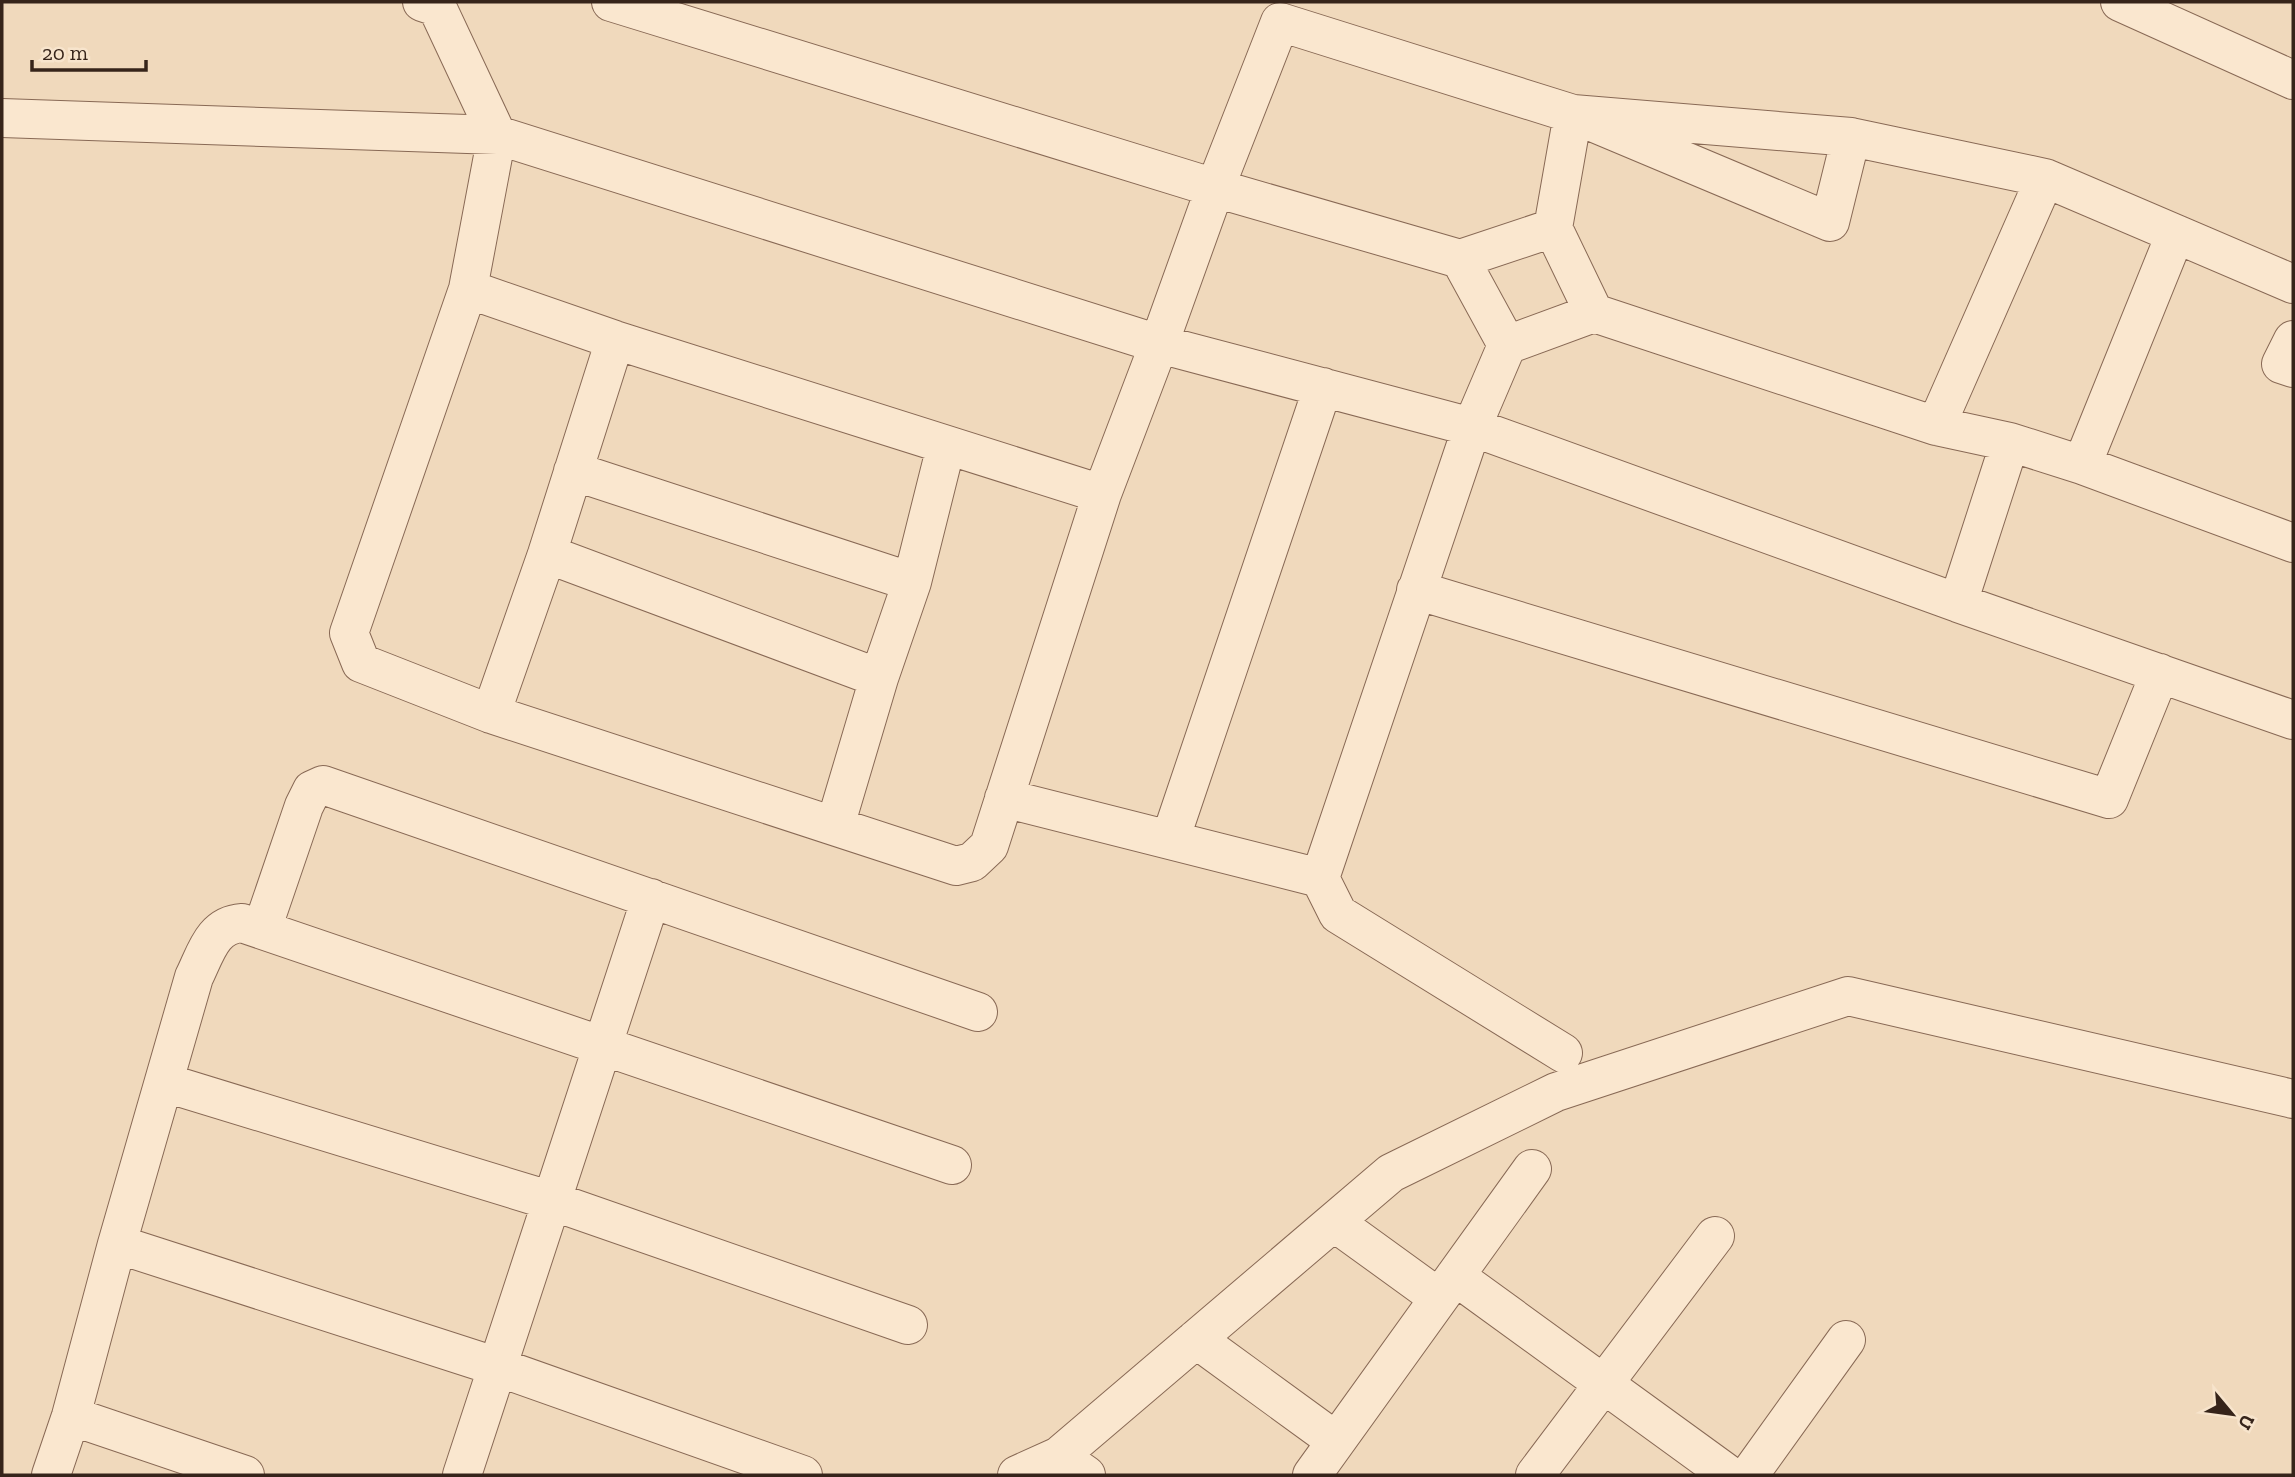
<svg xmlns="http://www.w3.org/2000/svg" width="2295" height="1477" font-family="'Zilla Slab',serif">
<rect width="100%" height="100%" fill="#f0d9bc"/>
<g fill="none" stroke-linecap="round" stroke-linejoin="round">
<!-- minor casing -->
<g stroke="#886955" stroke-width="40">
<path id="minor" d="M 422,2 L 437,7 L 497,135 L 468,289
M 611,2 L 1215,188 L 1159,344 L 1472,427 L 1958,603
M 2120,2 L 2293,80
M 2,118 L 497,135 L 1159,344 L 1102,494 L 989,846 L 972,862 L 956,866 L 491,714 L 361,663 L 349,633 L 468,289 L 615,340 L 1102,494
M 1851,137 L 2045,178 L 2293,284
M 1553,228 L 1460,259 L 1507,345 L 1594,313
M 2175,235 L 2082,465 L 2293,543
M 1460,259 L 1215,188 L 1280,22 L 1573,114 L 1830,222 L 1851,137 L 1573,114 L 1553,228 L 1594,313 L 1936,426
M 2293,340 L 2281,364 L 2293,368
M 1507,345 L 1472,427 L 1320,878 L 1338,914 L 1563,1053
M 2010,442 L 1936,426 L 2045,178
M 2082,465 L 2010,442 L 1958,603 L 2293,720
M 573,471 L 912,582
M 547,554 L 879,678
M 1416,590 L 2109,799 L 2160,673
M 491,714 L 547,554 L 615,340
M 1004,798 L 1320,878
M 835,826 L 879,678 L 912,582 L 946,446
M 1170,840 L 1323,387
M 262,929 L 304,806 L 312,790 L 323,785 L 978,1012
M 166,1083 L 552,1201 L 908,1325
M 1334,1222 L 1439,1298
M 117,1244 L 194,977 C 206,953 212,925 242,923 L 952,1165
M 1455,1276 L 1729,1475
M 1196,1339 L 1336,1441
M 71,1416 L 245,1475
M 1059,1456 L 1086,1475
M 51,1475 L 71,1416 L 117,1244 L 498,1367 L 803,1475
M 462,1475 L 651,898
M 1017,1475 L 1059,1456 L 1391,1173 L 1556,1092 L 1848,996 L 2293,1099
M 1312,1475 L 1532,1169
M 1535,1475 L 1715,1236
M 1749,1475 L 1846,1340"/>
</g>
<!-- minor -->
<use href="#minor" stroke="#fae7cf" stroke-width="38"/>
</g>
<!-- border -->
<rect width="2295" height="1477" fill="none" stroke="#36241a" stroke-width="7"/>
<!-- north arrow -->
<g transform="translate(2232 1414) rotate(119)" stroke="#f7e4cc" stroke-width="5" paint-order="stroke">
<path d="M0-5L12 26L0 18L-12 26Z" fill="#36241a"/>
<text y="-10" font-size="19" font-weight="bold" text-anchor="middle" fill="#36241a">U</text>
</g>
<!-- scale -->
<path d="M32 60v10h114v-10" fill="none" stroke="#36241a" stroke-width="3.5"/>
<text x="42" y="60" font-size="21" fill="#36241a" stroke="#f7e4cc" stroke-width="5" paint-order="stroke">20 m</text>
</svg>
